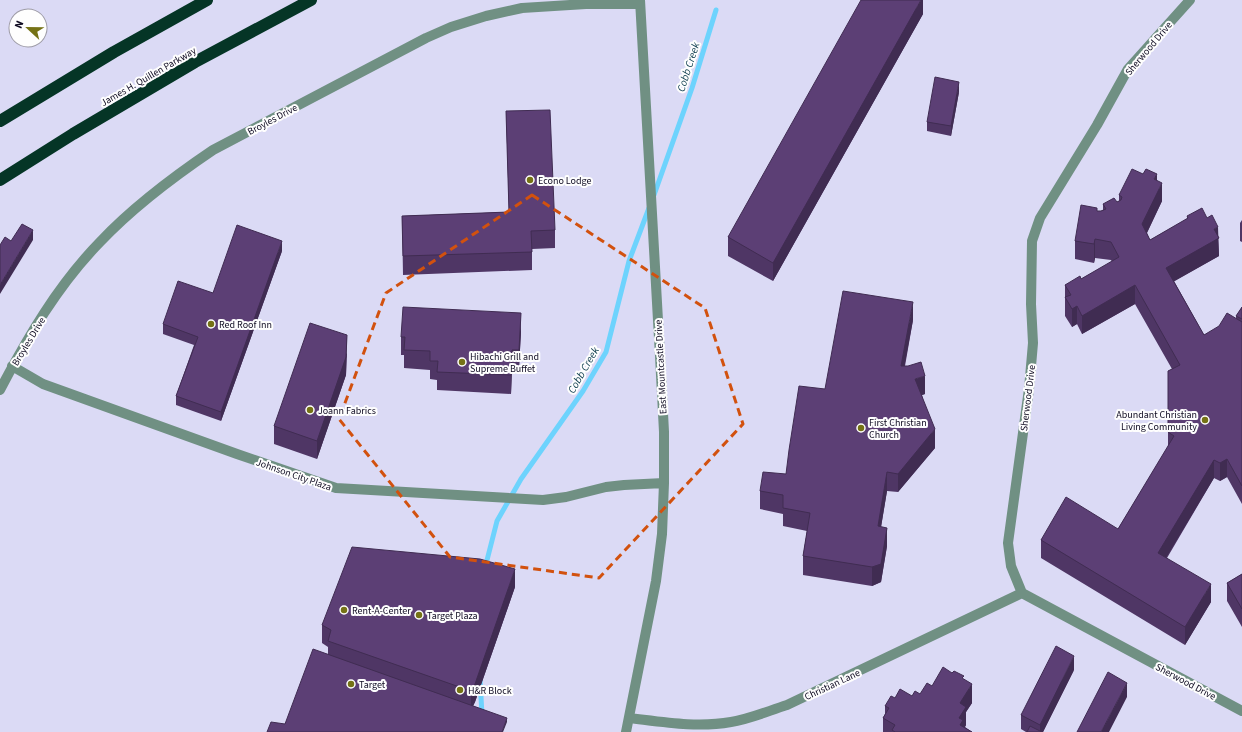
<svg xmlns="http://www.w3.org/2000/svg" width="1242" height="732" font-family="'Source Sans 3',sans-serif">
<rect width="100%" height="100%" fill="#dbdaf5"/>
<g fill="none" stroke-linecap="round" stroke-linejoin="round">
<!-- stream -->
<path stroke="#6dd3fd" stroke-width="5" d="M 654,195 L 692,88 L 716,10
M 485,568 L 497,521 L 521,479 L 583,391 L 606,352 L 629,261 L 649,208
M 480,679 L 482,715"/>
<!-- minor -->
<path stroke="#709083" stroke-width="10" d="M 1190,0 L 1128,69 L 1097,125 L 1040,218 L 1032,241 L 1031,304 L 1033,343 L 1029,389 L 1008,543 L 1011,566 L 1022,593 L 1242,711
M 12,366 L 43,384 L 237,454 L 336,488 L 543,500 L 566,497 L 606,487 L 624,485 L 664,483
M 0,390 C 27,338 58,285 100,242 C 133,207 173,177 213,150 L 426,38 L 451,27 L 486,16 L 522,8 L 586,4 L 639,4
M 629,718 C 663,722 697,728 731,722 C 750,719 768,711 787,705 L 1022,593
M 626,732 L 656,581 L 662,534 L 664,483 L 664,432 L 660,356 L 640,0"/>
<!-- highway -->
<path stroke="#053526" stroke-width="12" d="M 0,121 L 114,52 L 207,0
M 0,180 L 73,134 L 195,62 L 311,0"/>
</g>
<!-- wall -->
<path fill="#4f3665" d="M 923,0 L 923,14 L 773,281 L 728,256 L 728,237 Z
M 959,92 L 951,136 L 927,131 L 927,122 Z
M 506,111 L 555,230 L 555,248 L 532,249 L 532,270 L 403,275 L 402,216 L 509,212 Z
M 1143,174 L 1157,180 L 1162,201 L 1147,233 L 1150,240 L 1187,219 L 1187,216 L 1218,237 L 1219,256 L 1174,281 L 1204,335 L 1236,319 L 1236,316 L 1242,307 L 1242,504 L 1227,477 L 1220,481 L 1214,478 L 1167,558 L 1211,602 L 1185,645 L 1041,558 L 1041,540 L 1118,529 L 1168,447 L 1168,371 L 1172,369 L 1135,304 L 1082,334 L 1077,324 L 1072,327 L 1065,316 L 1065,285 L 1081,279 L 1112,262 L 1111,260 L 1095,258 L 1094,263 L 1075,259 L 1075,241 L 1097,211 L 1101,211 L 1103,210 L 1103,204 L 1117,202 L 1119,201 L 1119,195 Z
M 1242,220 L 1242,242 L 1240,241 L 1240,223 Z
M 282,251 L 221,421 L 176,405 L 176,396 L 194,345 L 163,334 L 163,324 Z
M 913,320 L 905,366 L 925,394 L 922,395 L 935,448 L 898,492 L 887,491 L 881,527 L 887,546 L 881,582 L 872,586 L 803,575 L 803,556 L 807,531 L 783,526 L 783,514 L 760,509 L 760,491 L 786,474 L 825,389 Z
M 521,331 L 519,368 L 512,368 L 511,394 L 437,390 L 437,380 L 430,379 L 430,370 L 404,368 L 404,355 L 401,355 L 401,337 Z
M 347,353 L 346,375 L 317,459 L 274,444 L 274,426 Z
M 1242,574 L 1242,627 L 1227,601 L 1227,583 Z
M 515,587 L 475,702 L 473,706 L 507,722 L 285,724 L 328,654 L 328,647 L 322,643 L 322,625 Z
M 1074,670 L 1043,732 L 1026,732 L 1021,729 L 1021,715 Z
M 964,679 L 972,703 L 966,712 L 966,725 L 965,727 L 972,732 L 883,732 L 883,718 L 885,714 L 885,706 L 895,698 L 912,696 L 920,694 L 932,686 Z"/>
<!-- shaded-wall -->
<path fill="#402c52" d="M 921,0 L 923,0 L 923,14 L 773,281 L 773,263 Z
M 959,82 L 959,92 L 951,136 L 951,126 Z
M 1157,174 L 1157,192 L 1154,179 Z
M 1162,183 L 1162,201 L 1142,243 L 1142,224 Z
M 1218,227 L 1219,256 L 1166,286 L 1166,268 L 1214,229 Z
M 33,230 L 33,240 L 0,294 L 0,285 Z
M 1095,239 L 1095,258 L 1094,263 L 1094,244 Z
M 282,241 L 282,251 L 221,421 L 221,412 Z
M 1135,285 L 1135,304 L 1082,334 L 1082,316 Z
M 913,302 L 913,320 L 901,384 L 901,366 Z
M 1077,306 L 1077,324 L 1072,327 L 1072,309 Z
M 521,313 L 521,331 L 519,368 L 519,350 Z
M 347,335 L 346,375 L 317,459 L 317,441 Z
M 512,350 L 512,368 L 511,394 L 511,375 Z
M 925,376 L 925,394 L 915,397 L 915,379 Z
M 935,429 L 935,448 L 898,492 L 898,474 Z
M 1227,459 L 1227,477 L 1220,481 L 1220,463 Z
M 1214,460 L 1214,478 L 1158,571 L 1158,553 Z
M 887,472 L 887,491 L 878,545 L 878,526 Z
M 887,528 L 887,546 L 881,582 L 872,586 L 872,567 Z
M 515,569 L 515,587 L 475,702 L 471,710 L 471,691 Z
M 1211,584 L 1211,602 L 1185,645 L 1185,627 Z
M 1074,656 L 1074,670 L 1043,732 L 1040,732 L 1040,725 Z
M 1127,683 L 1127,697 L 1109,732 L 1101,732 Z
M 972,684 L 972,703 L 966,712 L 966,725 L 963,730 L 959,732 L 959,718 L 960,703 Z
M 507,718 L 507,722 L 503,732 L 502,732 Z"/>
<!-- building -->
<path fill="#5c3f75" stroke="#402c52" d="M 861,0 L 921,0 L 773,263 L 728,237 Z
M 935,77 L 959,82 L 951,126 L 927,122 Z
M 550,110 L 555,230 L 531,231 L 532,252 L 403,256 L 402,216 L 509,212 L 506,111 Z
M 1132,169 L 1143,174 L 1146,169 L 1157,174 L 1154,179 L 1162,183 L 1142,224 L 1150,240 L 1188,218 L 1187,216 L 1202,208 L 1207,218 L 1212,215 L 1218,227 L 1214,229 L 1219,238 L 1166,268 L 1204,335 L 1219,326 L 1227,313 L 1242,322 L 1242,321 L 1242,486 L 1227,459 L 1220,463 L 1214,460 L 1158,553 L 1211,584 L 1185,627 L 1041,540 L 1066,497 L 1118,529 L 1174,436 L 1168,432 L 1168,371 L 1180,365 L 1135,285 L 1082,316 L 1077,306 L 1072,309 L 1065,297 L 1071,295 L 1065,285 L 1080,276 L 1081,279 L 1119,257 L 1111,242 L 1095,239 L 1094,244 L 1075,241 L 1081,205 L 1097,208 L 1097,211 L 1101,211 L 1106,209 L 1103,204 L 1114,198 L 1117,202 L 1121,200 L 1122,197 L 1119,195 Z
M 22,224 L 33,230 L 0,285 L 0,245 L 5,237 L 11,241 Z
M 237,225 L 282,241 L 221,412 L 176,396 L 198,337 L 163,324 L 178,281 L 213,293 Z
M 843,291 L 913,302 L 901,366 L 908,366 L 921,362 L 925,376 L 915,379 L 935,429 L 898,474 L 887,472 L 878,526 L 887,528 L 881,564 L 872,567 L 803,556 L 810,513 L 783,508 L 783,495 L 760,491 L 763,472 L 786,474 L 789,450 L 799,386 L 825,389 Z
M 403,307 L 521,313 L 519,350 L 512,350 L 511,375 L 437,372 L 438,361 L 430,361 L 430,351 L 404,350 L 405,337 L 401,337 Z
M 1242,307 L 1242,319 L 1236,316 Z
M 310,323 L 347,335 L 346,357 L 317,441 L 274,426 Z
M 352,547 L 480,559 L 515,569 L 475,684 L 471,691 L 328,641 L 331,630 L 322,625 Z
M 1242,574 L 1242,609 L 1227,583 Z
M 1056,646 L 1074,656 L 1040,725 L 1021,715 Z
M 313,649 L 507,718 L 502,732 L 267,732 L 271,722 L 285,724 Z
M 943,667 L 952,673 L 954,671 L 964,676 L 962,678 L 972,684 L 960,703 L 966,707 L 959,718 L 963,720 L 960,725 L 972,732 L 895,732 L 892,730 L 895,725 L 883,718 L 889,708 L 885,706 L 891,696 L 895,698 L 900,689 L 912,696 L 915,691 L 920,694 L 927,683 L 932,686 Z
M 1108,672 L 1127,683 L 1101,732 L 1077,732 Z
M 1030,726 L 1042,732 L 1027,732 Z"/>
<!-- marked area -->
<path fill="none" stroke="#d2510e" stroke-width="3" stroke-dasharray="8 5" stroke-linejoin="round" d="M 532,195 L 705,308 L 743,424 L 599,578 L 450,557 L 339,419 L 386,293 Z"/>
<!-- markers -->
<g fill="#757215" stroke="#fefefe" stroke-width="1.5">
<circle cx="530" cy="180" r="4"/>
<circle cx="211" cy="324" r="4"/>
<circle cx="462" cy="362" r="4"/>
<circle cx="310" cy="410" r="4"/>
<circle cx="1205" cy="420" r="4"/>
<circle cx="861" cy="428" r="4"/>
<circle cx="344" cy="610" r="4"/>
<circle cx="419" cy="615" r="4"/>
<circle cx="351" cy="684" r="4"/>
<circle cx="460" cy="690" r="4"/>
</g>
<g text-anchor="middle" stroke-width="4" stroke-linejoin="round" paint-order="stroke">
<!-- street labels -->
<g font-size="10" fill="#0e0a21" stroke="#fefefe">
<text transform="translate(1148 48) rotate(-50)" y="4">Sherwood Drive</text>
<text transform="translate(148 76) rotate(-30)" y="4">James H. Quillen Parkway</text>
<text transform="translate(272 119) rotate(-28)" y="4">Broyles Drive</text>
<text transform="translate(28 341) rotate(-59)" y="4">Broyles Drive</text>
<text transform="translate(660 367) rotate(-93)" y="4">East Mountcastle Drive</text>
<text transform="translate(1027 398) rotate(-83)" y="4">Sherwood Drive</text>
<text transform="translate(294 474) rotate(19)" y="4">Johnson City Plaza</text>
<text transform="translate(1186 681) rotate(28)" y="4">Sherwood Drive</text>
<text transform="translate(832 684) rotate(-25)" y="4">Christian Lane</text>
</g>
<!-- poi labels -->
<g font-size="10" fill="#0e0a21" stroke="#fefefe" text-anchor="start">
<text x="538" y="184">Econo Lodge</text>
<text x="219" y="328">Red Roof Inn</text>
<text x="470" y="360">Hibachi Grill and<tspan x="470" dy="12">Supreme Buffet</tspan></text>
<text x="318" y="414">Joann Fabrics</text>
<text x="1197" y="418" text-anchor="end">Abundant Christian<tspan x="1197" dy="12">Living Community</tspan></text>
<text x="869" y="426">First Christian<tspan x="869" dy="12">Church</tspan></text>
<text x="352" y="614">Rent-A-Center</text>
<text x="427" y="619">Target Plaza</text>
<text x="359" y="688">Target</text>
<text x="468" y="694">H&amp;R Block</text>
</g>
<!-- water labels -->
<g font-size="11" font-style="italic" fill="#0f3d4e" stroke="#fefefe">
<text transform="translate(688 67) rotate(-72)" y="4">Cobb Creek</text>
<text transform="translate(583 370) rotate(-60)" y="4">Cobb Creek</text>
</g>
</g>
<!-- north arrow -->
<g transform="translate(28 28) rotate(292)"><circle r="19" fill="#fefefe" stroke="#9e9ca6"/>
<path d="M0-3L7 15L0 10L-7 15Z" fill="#757215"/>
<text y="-6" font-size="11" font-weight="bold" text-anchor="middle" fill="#0e0a21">N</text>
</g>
</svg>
